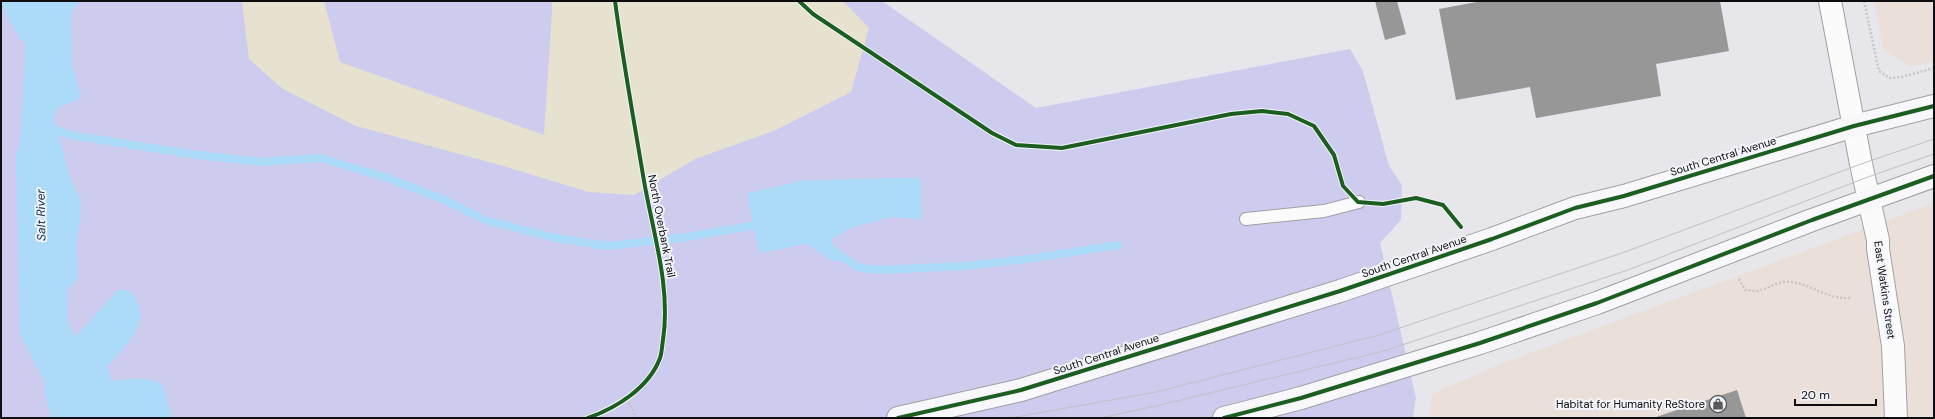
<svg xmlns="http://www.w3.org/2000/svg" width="1935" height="419" font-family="'DM Sans',sans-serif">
<rect width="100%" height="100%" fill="#e7e7eb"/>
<!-- industrial -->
<path fill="#ebdfda" d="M 1874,1 L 1934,1 L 1934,61 L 1911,67 L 1884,51 Z
M 1934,203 L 1934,418 L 1429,418 L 1432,394 L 1498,365 Z"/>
<!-- green -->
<path fill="#cdccee" d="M 1,1 L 882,1 L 1036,108 L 1350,49 L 1363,71 L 1389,166 L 1402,185 L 1401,220 L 1380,243 L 1416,398 L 1413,418 L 1,418 Z"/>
<!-- sand -->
<path fill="#e7e2cf" d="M 242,1 L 324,1 L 340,62 L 544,135 L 552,13 L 552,1 L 843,1 L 869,28 L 851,92 L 776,130 L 695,159 L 634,195 L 589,192 L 500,165 L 356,126 L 283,89 L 249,59 Z"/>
<!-- water -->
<path fill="#abdbf8" d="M 1,1 L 79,1 L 71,14 L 72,64 L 81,98 L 58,108 L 53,118 L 71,181 L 81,201 L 80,221 L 76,246 L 78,277 L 70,289 L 56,267 L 19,158 L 26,42 L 20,39 L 1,5 Z
M 888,178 L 920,178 L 922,219 L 892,217 L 853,227 L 830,240 L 846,261 L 832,261 L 807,244 L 759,253 L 747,193 L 801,181 Z
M 118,290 L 129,290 C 132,294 138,300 139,306 C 146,329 120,351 107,367 L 112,381 C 130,380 145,376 162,384 L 172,418 L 51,418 L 44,389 L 53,361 Z"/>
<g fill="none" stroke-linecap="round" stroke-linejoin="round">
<!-- stream -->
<path stroke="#abdbf8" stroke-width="8" d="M 47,126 L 70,135 L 190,154 L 260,162 L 320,158 L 391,179 L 447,201 L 485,220 L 551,237 L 607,246 L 680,238 L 763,224
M 834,251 L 857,267 L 878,270 L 964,266 L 1021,260 L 1118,245"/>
<!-- river -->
<path stroke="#abdbf8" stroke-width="48" d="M 40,158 L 44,329 L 91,418"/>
</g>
<!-- building -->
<path fill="#989798" d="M 1375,1 L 1397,1 L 1406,34 L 1385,40 Z
M 1482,1 L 1720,1 L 1729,51 L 1656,64 L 1661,96 L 1536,118 L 1530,87 L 1456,100 L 1439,9 Z
M 1737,390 L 1746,418 L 1653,418 Z"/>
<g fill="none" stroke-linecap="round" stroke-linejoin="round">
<!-- service casing -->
<g stroke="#a0a0a2" stroke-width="14">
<path id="service" d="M 1246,219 L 1324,211 L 1359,202"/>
</g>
<!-- minor casing -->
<g stroke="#a0a0a2" stroke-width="24">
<path id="minor" d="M 1830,1 L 1861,164 L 1878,240 L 1878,249 L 1893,346 L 1896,418"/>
</g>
<!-- secondary casing -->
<g stroke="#a0a0a2" stroke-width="24">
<path id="secondary" d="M 898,418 L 1021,390 L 1340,291 L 1492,239 L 1575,208 L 1624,196 L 1854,126 L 1934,106
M 1224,418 L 1301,398 L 1480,343 L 1597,303 L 1812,220 L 1934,176"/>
</g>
<!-- path -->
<path stroke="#c6c6c7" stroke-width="2.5" stroke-dasharray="2 2" stroke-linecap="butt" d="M 1864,1 L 1879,71 L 1890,78 L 1902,77 L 1934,68
M 1739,279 L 1745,290 C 1749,290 1753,291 1757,291 C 1768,289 1779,280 1790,282 C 1813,284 1824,299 1851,298
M 626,399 L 637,418"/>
<!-- service -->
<use href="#service" stroke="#fbfbfc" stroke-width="12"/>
<!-- minor -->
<use href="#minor" stroke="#fbfbfc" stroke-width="22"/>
<!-- secondary -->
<use href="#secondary" stroke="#f8f7f9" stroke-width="22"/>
<!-- tram -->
<path stroke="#c1c1c2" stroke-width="1" d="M 1010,418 L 1156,392 L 1379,335 L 1622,253 L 1861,164 L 1934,139
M 1100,418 L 1160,405 L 1384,351 L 1628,270 L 1865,178 L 1934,154"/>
<!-- cycleway casing -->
<g stroke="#f3f4f9" stroke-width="6">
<path id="cycleway" d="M 799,1 L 813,14 L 992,133 L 1016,145 L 1062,148 L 1231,114 L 1262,111 L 1288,114 L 1314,126 L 1334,155 L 1343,186 L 1358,202 L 1383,204 L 1416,198 L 1443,205 L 1461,227
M 588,418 C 616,408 649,388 660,358 C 662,352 662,345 663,340 C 671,287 653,233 644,181 C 634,121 623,61 615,1
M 898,418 L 1021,390 L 1340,291 L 1492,239 L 1575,208 L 1624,196 L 1854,126 L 1934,106
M 1224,418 L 1301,398 L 1480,343 L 1597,303 L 1812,220 L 1934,176"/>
</g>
<!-- cycleway -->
<use href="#cycleway" stroke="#1b5e20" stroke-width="4"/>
</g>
<!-- icons -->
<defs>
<g id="shop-ring" transform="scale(0.9)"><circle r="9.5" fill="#f3f4f9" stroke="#59595c" stroke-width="1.5"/><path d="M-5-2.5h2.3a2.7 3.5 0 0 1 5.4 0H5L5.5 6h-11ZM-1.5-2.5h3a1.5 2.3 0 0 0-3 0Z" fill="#59595c"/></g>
</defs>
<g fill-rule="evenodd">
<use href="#shop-ring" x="1718" y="404"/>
</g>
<g text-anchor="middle" stroke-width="4" stroke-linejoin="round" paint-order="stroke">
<!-- street labels -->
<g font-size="11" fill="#0d0d0f" stroke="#f3f4f9">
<text transform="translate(1723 156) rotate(-17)" y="4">South Central Avenue</text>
<text transform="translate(662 226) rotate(79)" y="4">North Overbank Trail</text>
<text transform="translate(1414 256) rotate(-19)" y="4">South Central Avenue</text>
<text transform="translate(1885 290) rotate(82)" y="4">East Watkins Street</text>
<text transform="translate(1106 354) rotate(-18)" y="4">South Central Avenue</text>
</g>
<!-- poi labels -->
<g font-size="11" fill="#0d0d0f" stroke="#f3f4f9" text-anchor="end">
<text x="1705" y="408">Habitat for Humanity ReStore</text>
</g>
<!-- water labels -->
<g font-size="12" font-style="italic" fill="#063144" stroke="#f3f4f9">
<text transform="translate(41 215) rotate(-91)" y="4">Salt River</text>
</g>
</g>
<!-- border -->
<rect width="1935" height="419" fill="none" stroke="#0d0d0f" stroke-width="4"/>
<!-- scale -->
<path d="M1795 399v6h81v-6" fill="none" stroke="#0d0d0f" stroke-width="2"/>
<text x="1801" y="399" font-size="12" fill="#0d0d0f" stroke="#f3f4f9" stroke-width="3" paint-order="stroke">20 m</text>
</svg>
